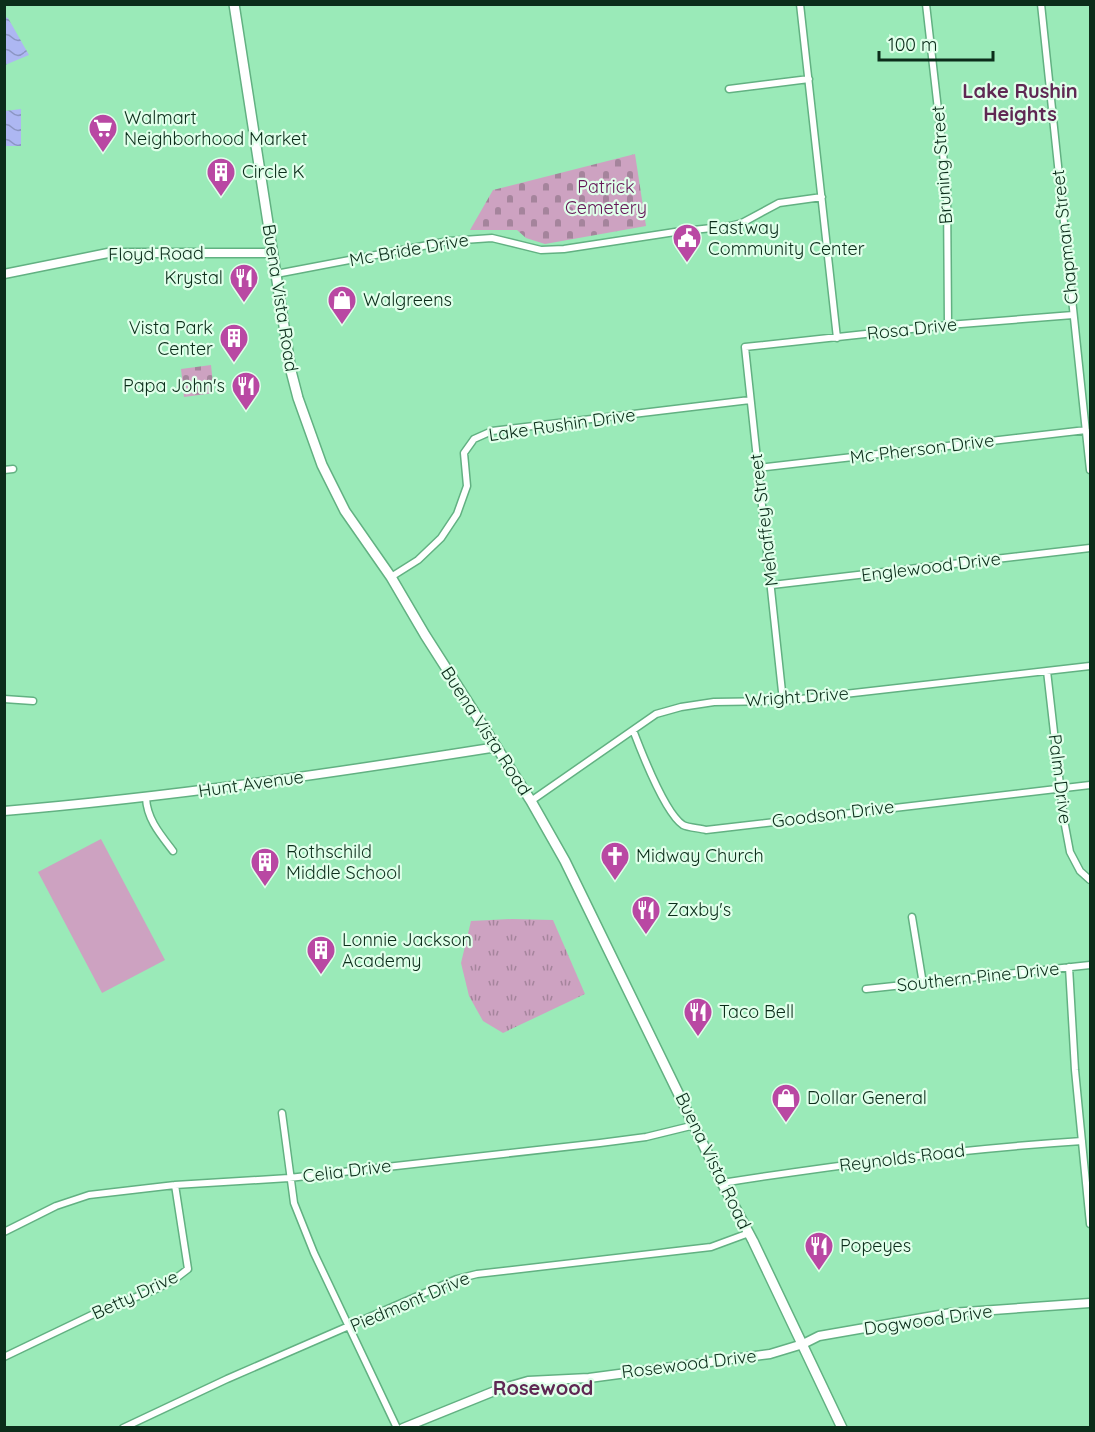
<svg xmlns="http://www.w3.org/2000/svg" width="1095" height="1432" font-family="Quicksand,sans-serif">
<defs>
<pattern id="grass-tufts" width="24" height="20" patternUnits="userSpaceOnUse" patternTransform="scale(1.5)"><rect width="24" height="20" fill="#cda2c1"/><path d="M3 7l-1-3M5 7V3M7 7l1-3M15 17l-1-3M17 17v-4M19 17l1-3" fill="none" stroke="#a5849c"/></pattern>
<pattern id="cemetery-stones" width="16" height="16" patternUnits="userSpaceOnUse" patternTransform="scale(1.5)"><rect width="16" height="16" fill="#cda2c1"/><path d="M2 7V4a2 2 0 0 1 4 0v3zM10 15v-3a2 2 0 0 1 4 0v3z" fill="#a5849c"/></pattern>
<pattern id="water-waves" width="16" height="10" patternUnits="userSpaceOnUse" patternTransform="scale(1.5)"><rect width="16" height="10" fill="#adb7f2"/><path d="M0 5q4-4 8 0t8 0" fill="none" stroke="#8b95c3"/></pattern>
</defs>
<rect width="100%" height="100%" fill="#9aeab8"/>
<!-- grass -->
<path fill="url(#grass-tufts)" d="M 512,919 L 553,920 L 585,994 L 503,1033 L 483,1021 L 469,996 L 461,963 L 471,921 Z"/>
<!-- cemetery -->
<path fill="url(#cemetery-stones)" d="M 635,154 L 646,226 L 545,244 L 526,238 L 517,230 L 470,230 L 493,190 Z
M 211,365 L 214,393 L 184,397 L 181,369 Z"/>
<!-- pitch -->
<path fill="#cda2c1" d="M 101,839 L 165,960 L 102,993 L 38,872 Z"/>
<!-- water -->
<path fill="url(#water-waves)" d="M 5,17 L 8,18 L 29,55 L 5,65 Z
M 21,109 L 21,146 L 5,146 L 5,111 Z"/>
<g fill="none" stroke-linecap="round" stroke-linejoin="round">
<!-- minor casing -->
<g stroke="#62b182" stroke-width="9">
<path id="minor" d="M 800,4 L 837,338
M 926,4 L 947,189 L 948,325
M 1041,4 L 1090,470
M 729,89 L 809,79
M 276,274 L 449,241 L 492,238 L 541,250 L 564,249 L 675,232 L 730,226 L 742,223 L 779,203 L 822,197
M 758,468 L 1086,430
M 4,470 L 13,469
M 391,577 L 418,560 L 441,538 L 457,514 L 467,486 L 464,453 L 474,439 L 492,431 L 750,400
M 772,585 L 1090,548
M 1047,671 L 1064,820 L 1070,852 L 1080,871 L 1090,880
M 4,699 L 33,701
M 783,701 L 745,347 L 948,325 L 1073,315
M 633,730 C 641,751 665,813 683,825 C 689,828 700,828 706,830 L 1090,785
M 146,798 C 147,819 160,834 173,851
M 531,801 L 656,714 L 681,707 L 714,702 L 783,701 L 1090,666
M 912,917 L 923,984
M 1069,967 L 1075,1070 L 1090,1224
M 866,989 L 1090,965
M 282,1113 L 294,1203 L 314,1253 L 397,1428
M 722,1183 C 842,1164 961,1149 1082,1141
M 4,1232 L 56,1206 L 89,1195 L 175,1185 L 289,1178 L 600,1143 L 646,1137 L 695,1125
M 4,1357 L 100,1311 L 154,1290 L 175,1279 L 188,1269 L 175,1185
M 123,1428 L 227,1379 L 457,1279 L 477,1274 L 711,1247 L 749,1233"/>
</g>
<!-- tertiary casing -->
<g stroke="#62b182" stroke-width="11">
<path id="tertiary" d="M 4,274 L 108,253 L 273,253
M 4,811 C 170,797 333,773 497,747
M 403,1428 L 497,1390 L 528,1381 L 589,1378 L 770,1354 L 803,1344 L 819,1336 L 951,1313 L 1090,1303"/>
</g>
<!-- secondary casing -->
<g stroke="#62b182" stroke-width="12">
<path id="secondary" d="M 234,4 L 291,371 L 298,398 L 322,465 L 345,511 L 391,577 L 425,635 L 531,801 L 565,861 L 722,1183 L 753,1241 L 842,1428"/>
</g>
<!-- minor -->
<use href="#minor" stroke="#fff" stroke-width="6"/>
<!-- tertiary -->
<use href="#tertiary" stroke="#fff" stroke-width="8"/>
<!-- secondary -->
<use href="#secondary" stroke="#fff" stroke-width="9"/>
</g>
<!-- icons -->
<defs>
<g id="supermarket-pin" transform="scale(1.5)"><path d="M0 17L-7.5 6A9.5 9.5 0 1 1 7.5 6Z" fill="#b948a3" stroke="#e0ffea"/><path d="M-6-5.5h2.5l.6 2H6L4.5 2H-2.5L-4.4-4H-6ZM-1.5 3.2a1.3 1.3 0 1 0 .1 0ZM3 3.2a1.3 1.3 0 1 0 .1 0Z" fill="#fff"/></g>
<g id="building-pin" transform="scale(1.5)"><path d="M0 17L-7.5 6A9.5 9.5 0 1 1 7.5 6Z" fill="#b948a3" stroke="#e0ffea"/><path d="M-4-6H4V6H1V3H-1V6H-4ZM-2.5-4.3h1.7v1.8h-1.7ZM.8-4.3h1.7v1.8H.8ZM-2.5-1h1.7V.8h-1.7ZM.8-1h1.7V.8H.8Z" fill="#fff"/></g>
<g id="civic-pin" transform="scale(1.5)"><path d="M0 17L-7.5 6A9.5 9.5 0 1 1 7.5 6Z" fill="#b948a3" stroke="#e0ffea"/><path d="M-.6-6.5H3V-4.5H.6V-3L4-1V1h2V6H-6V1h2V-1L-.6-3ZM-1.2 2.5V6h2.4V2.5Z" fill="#fff"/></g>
<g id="restaurant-pin" transform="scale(1.5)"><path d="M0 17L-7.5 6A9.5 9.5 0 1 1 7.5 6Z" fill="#b948a3" stroke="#e0ffea"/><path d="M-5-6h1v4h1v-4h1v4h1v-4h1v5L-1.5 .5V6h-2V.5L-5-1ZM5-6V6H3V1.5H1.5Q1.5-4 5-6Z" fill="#fff"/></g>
<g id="shop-pin" transform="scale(1.5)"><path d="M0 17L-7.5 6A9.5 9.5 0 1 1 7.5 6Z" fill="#b948a3" stroke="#e0ffea"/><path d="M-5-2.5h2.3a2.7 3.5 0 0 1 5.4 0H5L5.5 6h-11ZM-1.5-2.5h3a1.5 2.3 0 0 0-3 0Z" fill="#fff"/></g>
<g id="church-pin" transform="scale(1.5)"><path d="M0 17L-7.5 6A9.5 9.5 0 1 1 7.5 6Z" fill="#b948a3" stroke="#e0ffea"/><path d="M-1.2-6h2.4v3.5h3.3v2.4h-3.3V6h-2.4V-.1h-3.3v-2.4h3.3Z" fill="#fff"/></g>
</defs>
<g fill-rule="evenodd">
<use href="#supermarket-pin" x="103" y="128"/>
<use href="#building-pin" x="221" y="172"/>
<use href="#civic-pin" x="687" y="238"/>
<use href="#restaurant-pin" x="244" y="278"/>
<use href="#shop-pin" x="342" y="300"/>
<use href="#building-pin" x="234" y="338"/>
<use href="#restaurant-pin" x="246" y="386"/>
<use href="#church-pin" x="615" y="856"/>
<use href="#building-pin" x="265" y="862"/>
<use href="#restaurant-pin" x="646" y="910"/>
<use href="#building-pin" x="321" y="950"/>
<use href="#restaurant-pin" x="698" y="1012"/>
<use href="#shop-pin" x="786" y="1098"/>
<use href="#restaurant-pin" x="819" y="1246"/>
</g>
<g text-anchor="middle" stroke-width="4.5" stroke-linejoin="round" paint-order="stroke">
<!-- poi labels -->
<g font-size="18" fill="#0b2d1a" stroke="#e0ffea" text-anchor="start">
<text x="124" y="124">Walmart<tspan x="124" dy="21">Neighborhood Market</tspan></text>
<text x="242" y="178">Circle K</text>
<text x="708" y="234">Eastway<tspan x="708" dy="21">Community Center</tspan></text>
<text x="223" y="284" text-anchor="end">Krystal</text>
<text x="363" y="306">Walgreens</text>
<text x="213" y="334" text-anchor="end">Vista Park<tspan x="213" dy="21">Center</tspan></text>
<text x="225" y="392" text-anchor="end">Papa John's</text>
<text x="286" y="858">Rothschild<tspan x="286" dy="21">Middle School</tspan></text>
<text x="636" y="862">Midway Church</text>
<text x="667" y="916">Zaxby's</text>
<text x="342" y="946">Lonnie Jackson<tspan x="342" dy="21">Academy</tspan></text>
<text x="719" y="1018">Taco Bell</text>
<text x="807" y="1104">Dollar General</text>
<text x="840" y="1252">Popeyes</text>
</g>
<!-- street labels -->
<g font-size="18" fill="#0b2d1a" stroke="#e0ffea">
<text transform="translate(942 165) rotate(-94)" y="6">Bruning Street</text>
<text transform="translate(1065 237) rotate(-96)" y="6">Chapman Street</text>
<text transform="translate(409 250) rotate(-10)" y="6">Mc Bride Drive</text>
<text transform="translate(156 254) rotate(-1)" y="6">Floyd Road</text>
<text transform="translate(280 298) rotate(81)" y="6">Buena Vista Road</text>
<text transform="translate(912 329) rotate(-6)" y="6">Rosa Drive</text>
<text transform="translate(562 425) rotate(-8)" y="6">Lake Rushin Drive</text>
<text transform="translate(922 449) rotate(-7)" y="6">Mc Pherson Drive</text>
<text transform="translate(764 520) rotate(-97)" y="6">Mehaffey Street</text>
<text transform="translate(931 567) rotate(-7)" y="6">Englewood Drive</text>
<text transform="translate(797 697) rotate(-4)" y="6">Wright Drive</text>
<text transform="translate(486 731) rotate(57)" y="6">Buena Vista Road</text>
<text transform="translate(1060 779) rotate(83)" y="6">Palm Drive</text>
<text transform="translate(251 784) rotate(-8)" y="6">Hunt Avenue</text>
<text transform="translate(833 814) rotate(-7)" y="6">Goodson Drive</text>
<text transform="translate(978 977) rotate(-6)" y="6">Southern Pine Drive</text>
<text transform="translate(902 1158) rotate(-7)" y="6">Reynolds Road</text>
<text transform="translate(713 1161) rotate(64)" y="6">Buena Vista Road</text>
<text transform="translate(347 1171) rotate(-7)" y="6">Celia Drive</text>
<text transform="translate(135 1295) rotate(-25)" y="6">Betty Drive</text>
<text transform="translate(410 1302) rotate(-23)" y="6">Piedmont Drive</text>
<text transform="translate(928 1320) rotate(-8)" y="6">Dogwood Drive</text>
<text transform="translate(689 1364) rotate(-7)" y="6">Rosewood Drive</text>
</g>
<!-- park labels -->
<g font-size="18" fill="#651557" stroke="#e0ffea">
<text x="606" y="193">Patrick<tspan x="606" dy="21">Cemetery</tspan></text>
</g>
<!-- neighbourhood labels -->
<g font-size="20" font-weight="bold" fill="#5f2853" stroke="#e0ffea">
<text x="1020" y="98">Lake Rushin<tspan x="1020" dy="23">Heights</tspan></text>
<text x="543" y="1395">Rosewood</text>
</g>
</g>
<!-- border -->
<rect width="1095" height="1432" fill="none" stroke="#0b2d1a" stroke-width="12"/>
<!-- scale -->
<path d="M879 51v9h114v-9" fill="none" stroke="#0b2d1a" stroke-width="3"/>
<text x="888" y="51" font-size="18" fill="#0b2d1a" stroke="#e0ffea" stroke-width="4.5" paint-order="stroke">100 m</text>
</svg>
